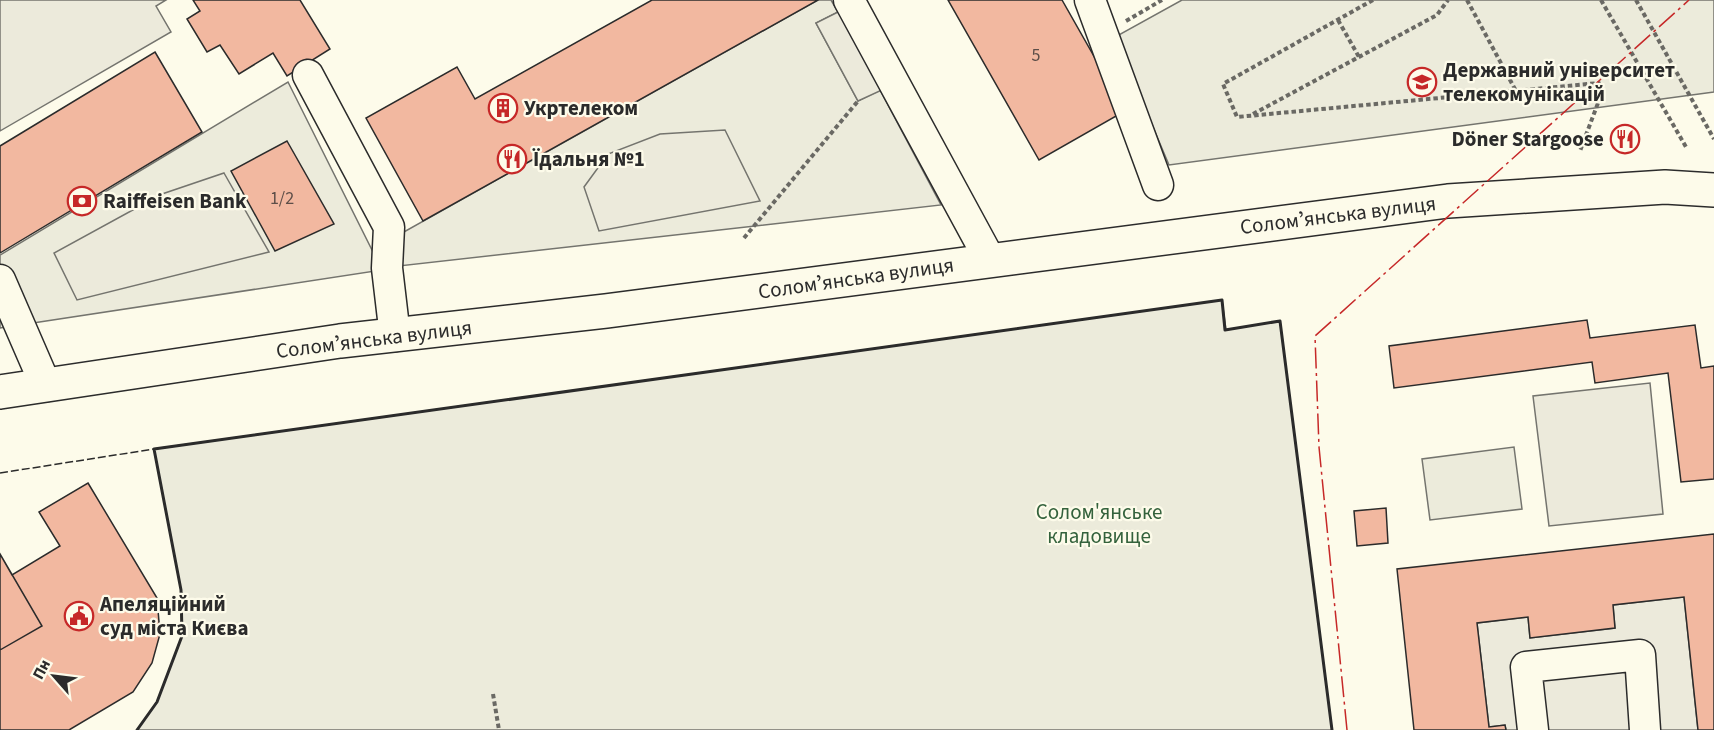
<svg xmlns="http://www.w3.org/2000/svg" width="1714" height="730" font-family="'Source Sans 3',sans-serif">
<rect width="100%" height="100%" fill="#fdfbea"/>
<!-- green -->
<path fill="#ecebdb" stroke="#74746e" stroke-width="1.5" d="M 818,0 L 831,0 L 838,12 L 816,23 L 858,101 L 880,90 L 941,205 L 399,266 L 402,233 Z
M 1182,0 L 1714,0 L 1714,92 L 1169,165 L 1115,37 Z
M 288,82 L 382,270 L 0,328 L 0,255 Z
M 1222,300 L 1226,330 L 1280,321 L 1332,730 L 137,730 L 157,702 L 182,636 L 181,590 L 154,449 Z
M 1514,447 L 1522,509 L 1430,520 L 1422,459 Z"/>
<!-- parking -->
<path fill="#eceadb" stroke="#74746e" stroke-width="1.5" d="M 0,0 L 166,0 L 156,6 L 171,32 L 0,131 Z
M 852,5 L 895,84 L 858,101 L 816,23 Z
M 725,130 L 760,201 L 599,231 L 584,187 L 608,154 L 660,134 Z
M 224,173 L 269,252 L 77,300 L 54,253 L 162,194 Z
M 1650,383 L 1663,514 L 1549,526 L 1533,396 Z
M 1684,597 L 1698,730 L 1506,730 L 1505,725 L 1489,727 L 1477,623 L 1528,617 L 1530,638 L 1615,628 L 1613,605 Z"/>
<!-- building -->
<path fill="#f2b8a0" stroke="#2b2b2b" stroke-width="1.5" d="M 193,0 L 300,0 L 330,49 L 287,76 L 273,53 L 239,74 L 220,45 L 207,52 L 187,19 L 200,11 Z
M 652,0 L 818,0 L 423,221 L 366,118 L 457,67 L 475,99 Z
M 948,0 L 1062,0 L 1125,111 L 1039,160 Z
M 155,52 L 202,132 L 0,253 L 0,146 Z
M 287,141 L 334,224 L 275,251 L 231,171 Z
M 1587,320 L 1590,338 L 1695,325 L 1701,368 L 1714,366 L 1714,479 L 1681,482 L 1668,373 L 1595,383 L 1592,362 L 1394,388 L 1389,346 Z
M 88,483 L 157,598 L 160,634 L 152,663 L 133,692 L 69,730 L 0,730 L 0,554 L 12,575 L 60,546 L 39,512 Z
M 1386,508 L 1388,543 L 1357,546 L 1354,511 Z
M 1714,534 L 1714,730 L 1698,730 L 1684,597 L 1613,605 L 1615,628 L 1530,638 L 1528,617 L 1477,623 L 1489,727 L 1505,725 L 1506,730 L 1414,730 L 1397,569 Z
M 0,554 L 42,626 L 0,650 Z"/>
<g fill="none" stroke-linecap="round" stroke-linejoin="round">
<!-- minor casing -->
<g stroke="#2b2b2b" stroke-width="33">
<path id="minor" d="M 849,0 L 990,260
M 1090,0 L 1158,185
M 308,75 L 389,227 L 387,268 L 395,336
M 0,280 L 46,386
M 1533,730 L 1526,667 L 1640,655 L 1645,730"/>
</g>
<!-- major casing -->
<g stroke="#2b2b2b" stroke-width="36">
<path id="major" d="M 0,392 L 340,341 L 606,311 L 1448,201 L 1665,187 L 1714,190"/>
</g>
<!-- path -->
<path stroke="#6a6964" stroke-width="4" stroke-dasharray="4.5 3" stroke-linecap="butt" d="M 1373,0 L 1223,84 L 1237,117 L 1599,83 L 1601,95 L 1580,151
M 1467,0 L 1516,91
M 1601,0 L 1686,147
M 1636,0 L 1714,139
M 1338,20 L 1359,57
M 1126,21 L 1162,0
M 1253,114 L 1437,15 L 1448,0
M 744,238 L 858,101
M 493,694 L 499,730"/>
<!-- minor -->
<use href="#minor" stroke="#fdfbea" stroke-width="30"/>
<!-- major -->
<use href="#major" stroke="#fdfbea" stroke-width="33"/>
<!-- fence -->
<path stroke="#2b2b2b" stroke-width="1.5" stroke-dasharray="8 3" stroke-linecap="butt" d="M 0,473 L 154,449"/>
<!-- wall -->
<path stroke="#2b2b2b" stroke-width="3" d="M 137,730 L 157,702 L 182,636 L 181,590 L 154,449 L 1222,300 L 1225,330 L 1280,321 L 1332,730"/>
<!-- power -->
<path stroke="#c62828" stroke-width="1.5" stroke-dasharray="21 4.5 3 4.5" stroke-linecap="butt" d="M 1347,730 L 1319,447 L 1315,336 L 1689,0"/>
</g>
<!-- icons -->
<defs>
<g id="university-ring" transform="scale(1.5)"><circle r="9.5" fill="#fdfbea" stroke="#c62828" stroke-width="1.5"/><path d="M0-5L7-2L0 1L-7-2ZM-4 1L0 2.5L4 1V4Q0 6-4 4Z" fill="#c62828"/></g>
<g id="building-ring" transform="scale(1.5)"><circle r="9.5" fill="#fdfbea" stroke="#c62828" stroke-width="1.5"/><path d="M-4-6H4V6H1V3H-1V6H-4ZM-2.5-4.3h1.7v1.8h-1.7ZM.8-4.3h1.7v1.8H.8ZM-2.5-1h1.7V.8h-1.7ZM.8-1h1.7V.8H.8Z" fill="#c62828"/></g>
<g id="restaurant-ring" transform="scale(1.5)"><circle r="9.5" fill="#fdfbea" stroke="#c62828" stroke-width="1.5"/><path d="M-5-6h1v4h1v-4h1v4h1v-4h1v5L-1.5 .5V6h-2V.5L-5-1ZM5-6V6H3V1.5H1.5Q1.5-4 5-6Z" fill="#c62828"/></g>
<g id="bank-ring" transform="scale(1.5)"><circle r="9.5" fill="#fdfbea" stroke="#c62828" stroke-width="1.5"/><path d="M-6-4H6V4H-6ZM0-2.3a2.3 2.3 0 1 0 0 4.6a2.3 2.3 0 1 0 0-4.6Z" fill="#c62828"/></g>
<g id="civic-ring" transform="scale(1.5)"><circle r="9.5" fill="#fdfbea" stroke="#c62828" stroke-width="1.5"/><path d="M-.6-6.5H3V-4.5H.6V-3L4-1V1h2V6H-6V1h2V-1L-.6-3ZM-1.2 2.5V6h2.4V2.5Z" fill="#c62828"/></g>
</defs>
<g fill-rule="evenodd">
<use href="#university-ring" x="1422" y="82"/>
<use href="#building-ring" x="503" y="108"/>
<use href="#restaurant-ring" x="1625" y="139"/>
<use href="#restaurant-ring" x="512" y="159"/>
<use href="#bank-ring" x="82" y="201"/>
<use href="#civic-ring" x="79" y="616"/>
</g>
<g text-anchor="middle" stroke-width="4.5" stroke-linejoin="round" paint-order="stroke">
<!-- number labels -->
<g font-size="18" fill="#5d4e48">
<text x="1036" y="61">5</text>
<text x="282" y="204">1/2</text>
</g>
<!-- poi labels -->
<g font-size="21" font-weight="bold" fill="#2b2b2b" stroke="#fdfbea" text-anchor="start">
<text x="1443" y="77">Державний університет<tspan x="1443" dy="24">телекомунікацій</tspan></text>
<text x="524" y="115">Укртелеком</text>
<text x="1604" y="146" text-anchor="end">Döner Stargoose</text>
<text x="533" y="166">Їдальня №1</text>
<text x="103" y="208">Raiffeisen Bank</text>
<text x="100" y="611">Апеляційний<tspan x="100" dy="24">суд міста Києва</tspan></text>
</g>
<!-- street labels -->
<g font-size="21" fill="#2b2b2b" stroke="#fdfbea">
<text transform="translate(1338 215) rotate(-7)" y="7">Соломʼянська вулиця</text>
<text transform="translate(856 278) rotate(-8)" y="7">Соломʼянська вулиця</text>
<text transform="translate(374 339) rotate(-7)" y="7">Соломʼянська вулиця</text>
</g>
<!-- park labels -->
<g font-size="21" fill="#34623c" stroke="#fdfbea">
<text x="1099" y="519">Солом'янське<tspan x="1099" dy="24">кладовище</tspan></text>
</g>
</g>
<!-- north arrow -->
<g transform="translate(54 676) rotate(298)" stroke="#fdfbea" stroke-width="4.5" paint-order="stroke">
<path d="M0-4.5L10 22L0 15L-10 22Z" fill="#2b2b2b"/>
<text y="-9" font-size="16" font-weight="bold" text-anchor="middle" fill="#2b2b2b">Пн</text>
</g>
</svg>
